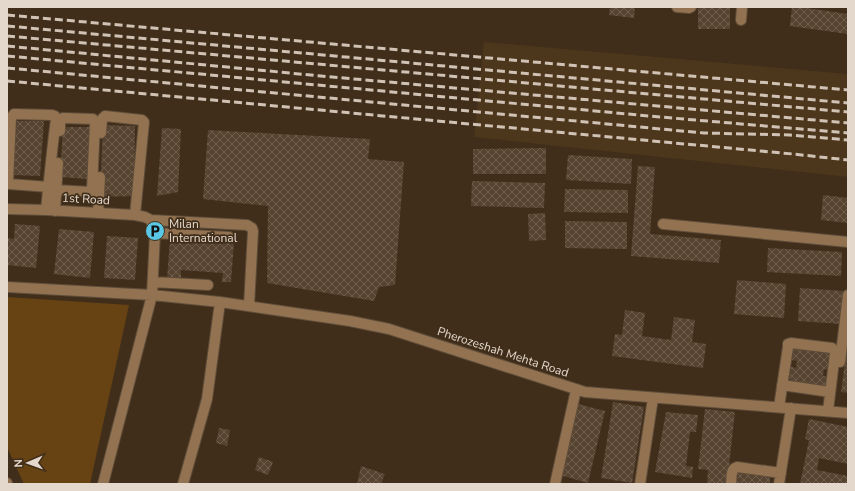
<svg xmlns="http://www.w3.org/2000/svg" width="855" height="491" font-family="'Nunito Sans',sans-serif">
<defs>
<pattern id="building-cross-hatch" width="8" height="8" patternUnits="userSpaceOnUse"><rect width="8" height="8" fill="#574430"/><path d="M0 0l8 8M0 8l8-8" fill="none" stroke="#6f5e4d"/></pattern>
</defs>
<rect width="100%" height="100%" fill="#402e1a"/>
<!-- built -->
<path fill="#4c361c" d="M 484,42 L 848,74 L 848,177 L 474,137 Z"/>
<!-- green -->
<path fill="#674213" d="M 7,297 L 129,305 L 90,484 L 24,484 L 7,447 Z"/>
<!-- building -->
<path fill="url(#building-cross-hatch)" d="M 610,7 L 635,7 L 634,18 L 609,15 Z
M 698,7 L 730,7 L 730,29 L 698,29 Z
M 792,7 L 799,7 L 848,14 L 848,34 L 790,26 Z
M 17,121 L 44,121 L 40,176 L 12,175 Z
M 103,125 L 135,126 L 134,196 L 100,197 Z
M 63,127 L 91,127 L 87,179 L 60,177 Z
M 162,128 L 181,129 L 178,192 L 157,196 Z
M 208,130 L 370,139 L 368,159 L 404,162 L 395,285 L 379,287 L 374,301 L 267,283 L 268,206 L 203,199 Z
M 546,148 L 546,174 L 473,174 L 473,149 Z
M 568,155 L 632,159 L 631,184 L 566,180 Z
M 638,166 L 655,167 L 650,234 L 721,240 L 719,263 L 631,256 Z
M 472,181 L 545,183 L 544,208 L 471,206 Z
M 565,189 L 628,190 L 628,213 L 564,212 Z
M 823,195 L 848,198 L 848,223 L 821,220 Z
M 545,213 L 546,240 L 529,241 L 528,214 Z
M 565,221 L 627,222 L 627,249 L 565,248 Z
M 15,224 L 40,226 L 36,268 L 7,265 L 7,238 L 14,239 Z
M 59,229 L 94,232 L 90,278 L 54,274 Z
M 107,236 L 138,238 L 135,280 L 104,278 Z
M 170,238 L 185,239 L 185,241 L 223,244 L 223,241 L 234,242 L 231,282 L 222,282 L 223,273 L 181,270 L 181,281 L 167,280 Z
M 768,248 L 842,252 L 841,276 L 767,272 Z
M 737,280 L 786,284 L 784,318 L 734,314 Z
M 800,288 L 844,291 L 841,324 L 798,321 Z
M 625,310 L 645,313 L 642,336 L 671,340 L 674,317 L 695,320 L 692,342 L 706,344 L 703,368 L 612,356 L 615,334 L 622,335 Z
M 793,346 L 832,352 L 829,370 L 824,369 L 823,376 L 829,377 L 828,387 L 789,381 L 791,367 L 796,368 L 797,361 L 791,360 Z
M 847,346 L 848,346 L 848,393 L 841,392 Z
M 613,402 L 644,407 L 632,483 L 601,478 Z
M 578,404 L 605,411 L 588,483 L 560,475 Z
M 705,409 L 735,412 L 727,484 L 707,483 L 708,470 L 698,469 Z
M 666,412 L 698,415 L 696,432 L 690,432 L 686,466 L 693,467 L 692,478 L 655,472 Z
M 809,419 L 848,427 L 848,464 L 819,458 L 817,470 L 848,476 L 848,484 L 800,484 L 809,440 L 805,439 Z
M 219,428 L 230,430 L 227,446 L 216,443 Z
M 259,457 L 273,462 L 268,475 L 255,470 Z
M 361,466 L 385,474 L 381,484 L 357,484 Z
M 738,473 L 770,476 L 770,484 L 737,484 Z"/>
<g fill="none" stroke-linecap="round" stroke-linejoin="round">
<!-- minor casing -->
<g stroke="#5e4d3a" stroke-width="12">
<path id="minor" d="M 677,7 L 689,8 L 691,7
M 741,20 L 742,7
M 101,133 L 102,119 L 105,116 L 142,120 L 144,122 L 135,215
M 56,190 L 91,192 L 92,189 L 95,123 L 93,119 L 63,118 L 60,120 L 60,131
M 7,209 L 46,210 L 135,215 L 145,217 L 151,220 L 155,233 L 152,295 L 103,484
M 46,210 C 49,180 52,149 56,119 L 55,116 L 52,115 L 14,114 L 11,118 L 8,182 L 9,184 L 49,187
M 55,211 L 58,163
M 98,213 L 100,177
M 151,220 L 247,225 L 252,228 L 253,231 L 249,306
M 663,224 L 848,242
M 155,233 L 229,237
M 153,282 L 208,285
M 7,287 L 152,295 L 220,302 L 350,321 L 389,329 L 585,392 L 848,413
M 840,362 L 848,295
M 782,385 L 830,392
M 779,407 L 788,347 L 788,344 L 791,343 L 832,348 L 834,350 L 835,353 L 828,411
M 7,483 L 7,484
M 183,484 L 207,399 L 220,302
M 555,484 L 576,390
M 640,484 L 653,398
M 731,484 C 732,478 730,469 737,467 L 781,473
M 779,484 L 791,408"/>
</g>
<!-- minor -->
<use href="#minor" stroke="#927250" stroke-width="10"/>
<!-- rail -->
<path stroke="#d0c3b6" stroke-width="3" stroke-dasharray="8 4" stroke-linecap="butt" d="M 7,15 L 848,90
M 7,26 L 848,103
M 7,36 L 848,112
M 7,46 L 321,76 L 848,123
M 7,56 L 660,117 L 848,133
M 7,68 L 704,133 L 790,135 L 848,140
M 7,81 L 793,154 L 848,160"/>
</g>
<!-- icons -->
<defs>
<g id="parking-disc" transform="scale(1)"><circle r="9.5" fill="#5ac8e5" stroke="#402e1a"/><path d="M-3.5-5.5H1a3.5 3.5 0 0 1 0 7H-1V5.5H-3.5ZM-1-3.4V-.6H.8a1.4 1.4 0 0 0 0-2.8Z" fill="#111"/></g>
</defs>
<g fill-rule="evenodd">
<use href="#parking-disc" x="155" y="231"/>
</g>
<g text-anchor="middle" stroke-width="3.5" stroke-linejoin="round" paint-order="stroke">
<!-- street labels -->
<g font-size="12" fill="#e4d8cc" stroke="#402e1a">
<text transform="translate(86 199) rotate(3)" y="4">1st Road</text>
<text transform="translate(503 352) rotate(18)" y="4">Pherozeshah Mehta Road</text>
</g>
<!-- poi labels -->
<g font-size="12" fill="#e4d8cc" stroke="#402e1a" text-anchor="start">
<text x="169" y="228">Milan<tspan x="169" dy="14">International</tspan></text>
</g>
</g>
<!-- border -->
<rect width="855" height="491" fill="none" stroke="#e4d8cc" stroke-width="16"/>
<!-- north arrow -->
<g transform="translate(28 463) rotate(268)" stroke="#402e1a" stroke-width="3" paint-order="stroke">
<path d="M0-3L7 15L0 10L-7 15Z" fill="#e4d8cc"/>
<text y="-6" font-size="11" font-weight="bold" text-anchor="middle" fill="#e4d8cc">N</text>
</g>
</svg>
